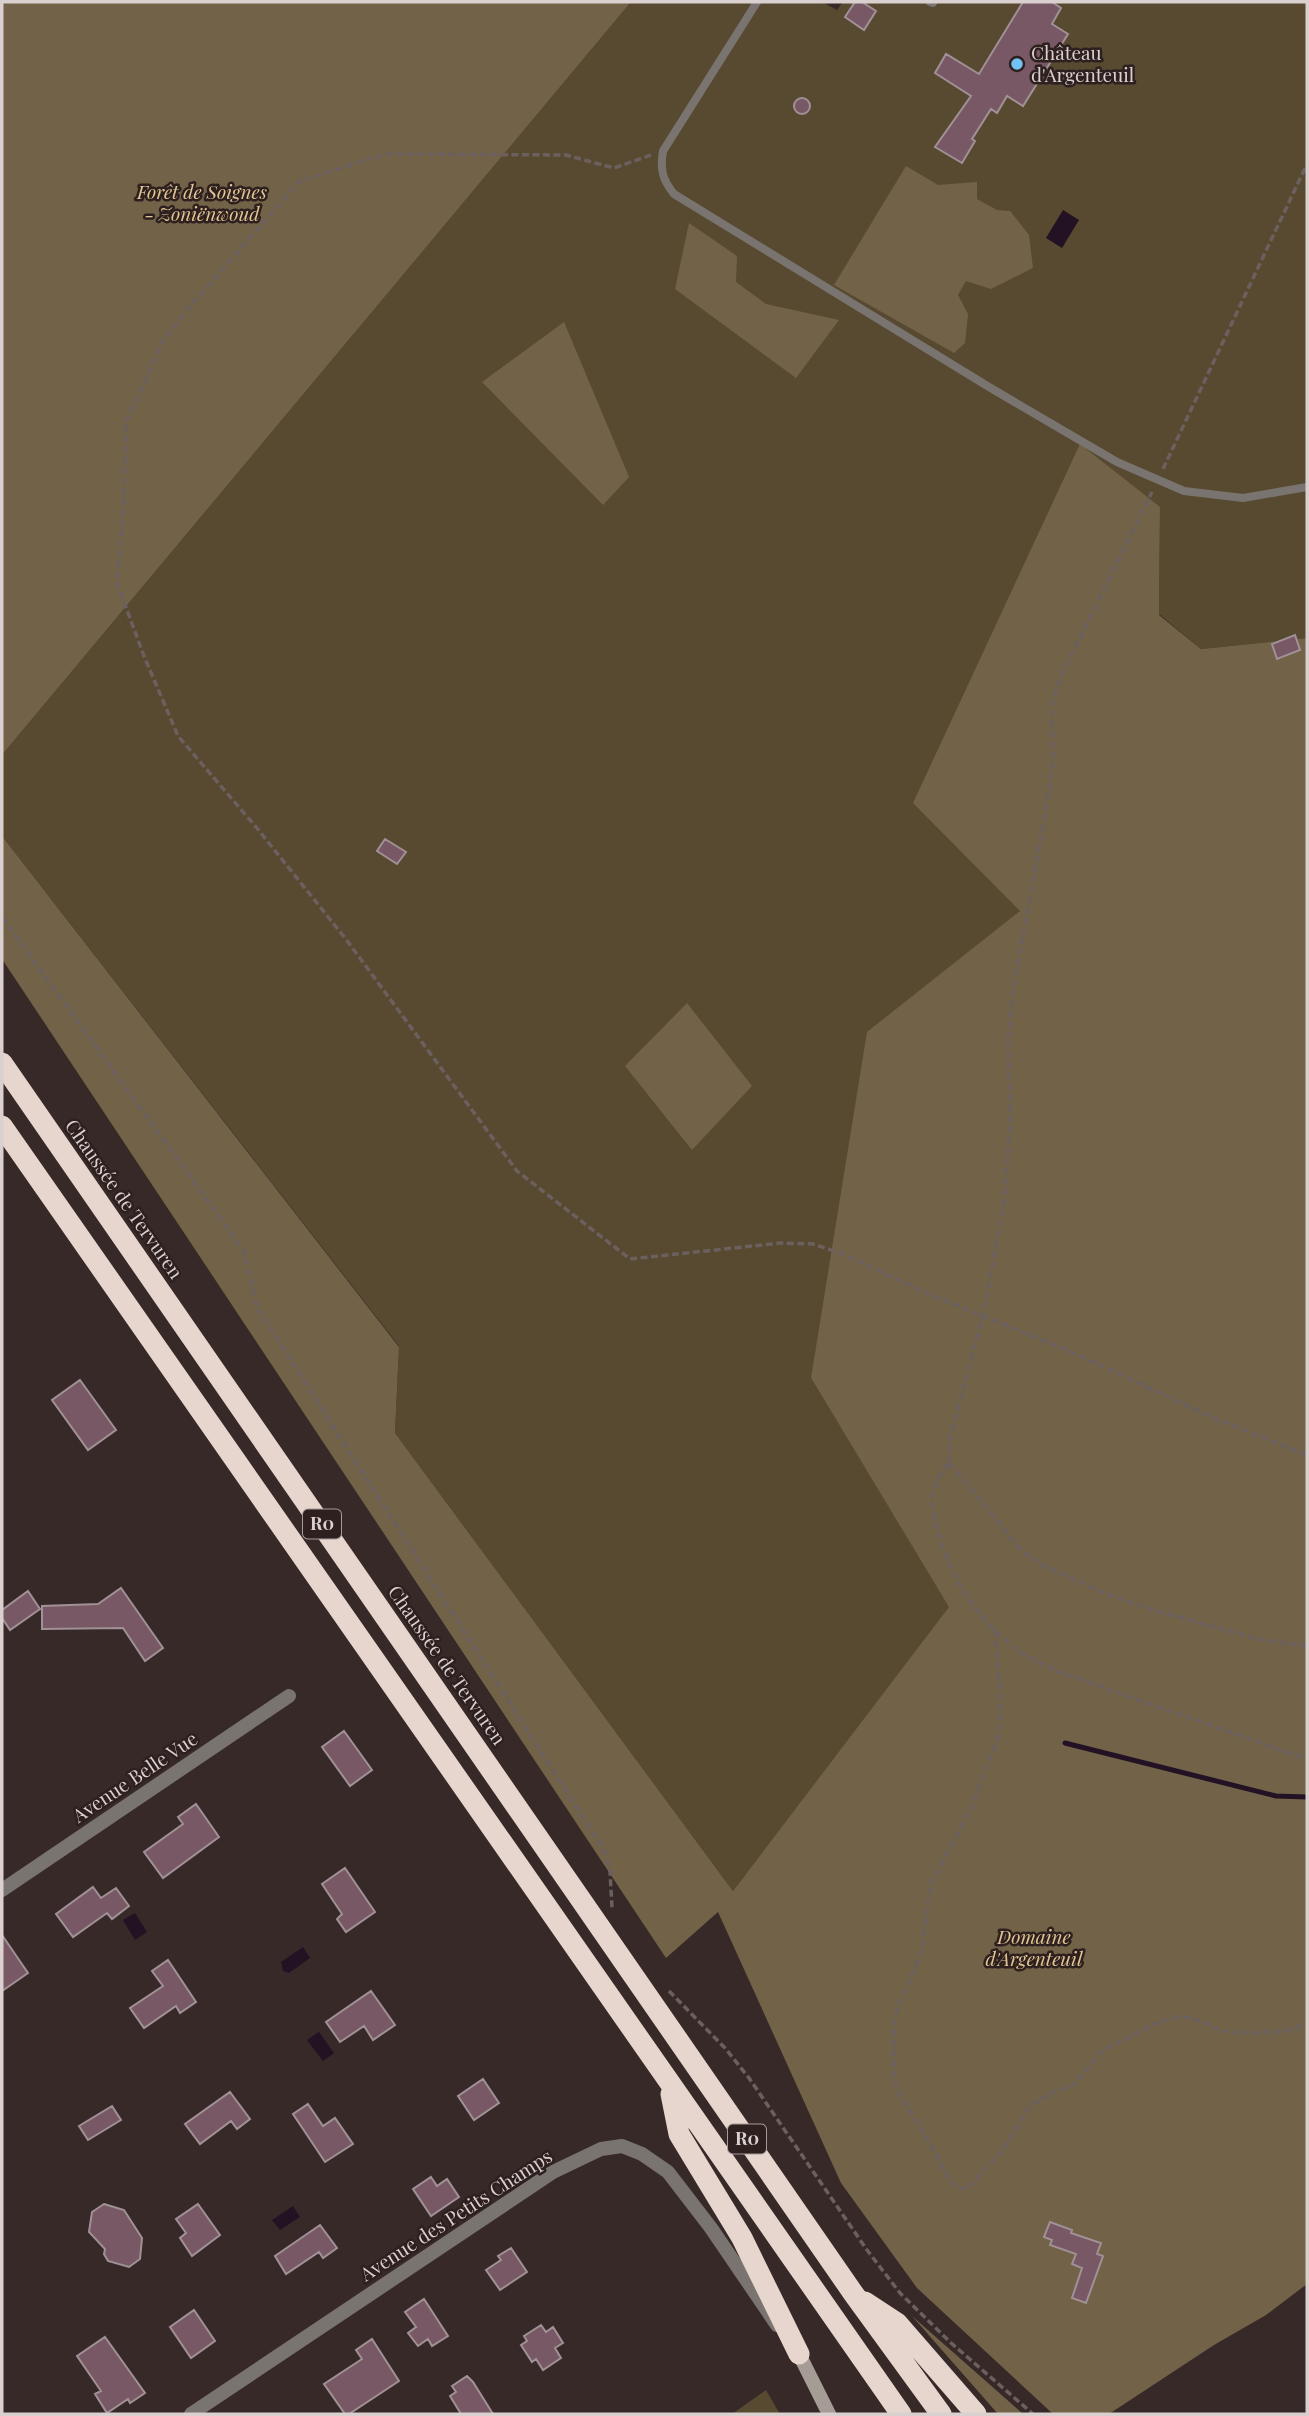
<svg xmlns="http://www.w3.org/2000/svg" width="1309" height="2416" font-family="'Playfair Display',serif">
<rect width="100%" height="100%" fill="#372928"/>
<!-- green -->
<path fill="#584a31" d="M 631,2 L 822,2 L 837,10 L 843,2 L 1307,2 L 1307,638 L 1201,649 L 1159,614 L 1160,507 L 1020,911 L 811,1378 L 950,1607 L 733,1891 L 395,1433 L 399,1346 L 2,836 L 2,755 Z
M 766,2390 L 780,2414 L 732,2414 Z"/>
<!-- forest -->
<path fill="#726248" d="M 2,2 L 631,2 L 2,755 Z
M 906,166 L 938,185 L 977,182 L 977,199 L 997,210 L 1010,211 L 1029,235 L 1033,268 L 991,289 L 966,281 L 958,295 L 968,314 L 965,343 L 954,353 L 834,285 Z
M 689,223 L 737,256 L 736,282 L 766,304 L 839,320 L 796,378 L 675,289 Z
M 564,322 L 629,477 L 603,505 L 482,382 Z
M 1080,444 L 1160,507 L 1159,615 L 1201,649 L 1307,638 L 1307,2284 L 1266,2315 L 1214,2345 L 1109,2414 L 1053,2414 L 917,2288 L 841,2183 L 718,1912 L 666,1958 L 2,959 L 2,836 L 399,1347 L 395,1433 L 733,1891 L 949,1607 L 811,1378 L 867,1032 L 1020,911 L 913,803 Z
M 687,1003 L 752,1086 L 692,1150 L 625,1066 Z
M 912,2316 L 1023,2414 L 998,2414 Z"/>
<!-- water -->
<path fill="#231124" d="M 1063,210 L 1079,220 L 1062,248 L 1046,238 Z
M 135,1913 L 147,1932 L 135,1940 L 123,1920 Z
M 303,1947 L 310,1958 L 289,1973 L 283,1971 L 281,1962 Z
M 319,2032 L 334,2053 L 323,2061 L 307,2040 Z
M 293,2206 L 300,2217 L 280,2230 L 272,2220 Z"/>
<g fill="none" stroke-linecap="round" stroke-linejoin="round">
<!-- stream -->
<path stroke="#231124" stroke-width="5" d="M 1065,1743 L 1276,1796 L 1307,1797"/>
</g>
<!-- building -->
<path fill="#775864" stroke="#a09196" stroke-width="2" d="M 855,2 L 862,2 L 876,11 L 864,30 L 845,17 Z
M 1023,2 L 1052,2 L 1061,8 L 1052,24 L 1068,34 L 1023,106 L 1007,96 L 997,113 L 991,109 L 972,139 L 975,141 L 962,163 L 935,147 L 971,96 L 935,73 L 946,54 L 979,74 Z
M794 106a8 8 0 1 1 16 0a8 8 0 1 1-16 0Z
M 1295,635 L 1300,650 L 1277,659 L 1272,644 Z
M 385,839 L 406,852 L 397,864 L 377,851 Z
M 80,1380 L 116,1430 L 88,1450 L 52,1400 Z
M 121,1588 L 163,1648 L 145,1661 L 123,1628 L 42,1629 L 42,1606 L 98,1604 Z
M 28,1591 L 40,1609 L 10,1630 L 2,1618 L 2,1610 Z
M 344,1731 L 372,1770 L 350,1786 L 322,1747 Z
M 196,1804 L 219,1837 L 163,1878 L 144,1852 L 183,1824 L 178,1817 Z
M 345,1868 L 375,1912 L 346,1932 L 337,1919 L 342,1914 L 322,1884 Z
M 93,1887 L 101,1898 L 116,1888 L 129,1906 L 112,1919 L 107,1913 L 73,1937 L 56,1914 Z
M 2,1935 L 28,1973 L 2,1991 Z
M 168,1960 L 196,2002 L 180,2013 L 176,2006 L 144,2028 L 130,2008 L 163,1986 L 152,1971 Z
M 371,1991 L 395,2025 L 373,2040 L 364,2026 L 340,2042 L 326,2022 Z
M 483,2079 L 499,2103 L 474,2120 L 458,2096 Z
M 230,2092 L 250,2119 L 237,2129 L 231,2121 L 200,2144 L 185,2124 Z
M 308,2104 L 323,2126 L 335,2118 L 353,2144 L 325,2162 L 293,2114 Z
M 112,2106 L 121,2120 L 88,2140 L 79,2126 Z
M 431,2177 L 437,2186 L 447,2179 L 459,2197 L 431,2216 L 413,2189 Z
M 104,2204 L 124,2210 L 142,2238 L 140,2259 L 129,2267 L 108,2261 L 104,2254 L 105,2249 L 89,2232 L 92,2212 Z
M 198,2204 L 220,2235 L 192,2256 L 180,2238 L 186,2233 L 176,2219 Z
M 1050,2222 L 1072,2230 L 1071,2233 L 1101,2243 L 1097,2254 L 1103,2256 L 1086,2303 L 1072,2298 L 1082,2268 L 1072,2264 L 1076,2254 L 1050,2245 L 1052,2240 L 1044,2237 Z
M 320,2225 L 337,2248 L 323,2258 L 319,2252 L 286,2274 L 275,2256 Z
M 511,2248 L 527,2272 L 500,2290 L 486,2270 L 501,2260 L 498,2256 Z
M 424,2299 L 448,2336 L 432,2346 L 428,2339 L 418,2346 L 408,2333 L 416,2327 L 405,2312 Z
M 194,2310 L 215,2341 L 191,2358 L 170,2327 Z
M 541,2325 L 546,2332 L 553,2327 L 563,2343 L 555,2348 L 561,2358 L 543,2370 L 536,2359 L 532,2362 L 521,2345 L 527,2341 L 524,2336 Z
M 105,2337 L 145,2393 L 130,2403 L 128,2399 L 107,2413 L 95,2394 L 101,2391 L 77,2356 Z
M 372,2339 L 399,2381 L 349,2414 L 345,2414 L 324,2384 L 362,2359 L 356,2350 Z
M 467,2376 L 473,2382 L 493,2414 L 461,2414 L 450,2396 L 456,2392 L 452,2386 Z"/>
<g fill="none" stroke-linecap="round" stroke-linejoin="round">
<!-- path -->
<path stroke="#6c605f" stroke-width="3.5" stroke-dasharray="7 3.5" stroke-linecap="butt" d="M 651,155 L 614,168 L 566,155 L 386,154 L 300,181 L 192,304 L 163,341 L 126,422 L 123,515 L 117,583 L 144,656 L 178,736 L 256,827 L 345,938 L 517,1171 L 630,1259 L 781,1243 L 813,1244 L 843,1254 L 927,1293 L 1074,1353 L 1216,1419 L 1307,1455
M 1163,469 L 1307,164
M 2,917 L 244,1251 L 257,1307 L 605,1852 L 610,1871 L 612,1908
M 949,1462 L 950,1438 L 983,1315 L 1004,1205 L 1010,1125 L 1008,1037 L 1012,997 L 1047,803 L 1053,761 L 1052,703 L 1062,674 L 1152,492
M 995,1630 L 1001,1704 L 998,1736 L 973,1804 L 930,1886 L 922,1951 L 898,2007 L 894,2023 L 894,2075 L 897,2090 L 932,2147 L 948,2178 L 957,2188 L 967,2188 L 1001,2153 L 1031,2105 L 1054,2092 L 1075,2084 L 1102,2051 L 1157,2023 L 1181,2016 L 1201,2021 L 1222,2031 L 1251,2033 L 1287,2031 L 1307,2023
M 1307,1646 L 1258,1639 L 1153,1610 L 1102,1592 L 1042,1565 L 1022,1551 L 949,1462 C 942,1471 934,1484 932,1496 C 931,1502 934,1511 935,1517 C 943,1565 973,1615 1012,1646 C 1026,1657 1043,1664 1059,1672 L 1307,1759
M 669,1991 L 725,2048 L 749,2078 L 867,2250 L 900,2293 L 950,2342 L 1033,2414"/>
<!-- lane -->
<path stroke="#7a7470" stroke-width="8" d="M 757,2 L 663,151 C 660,169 662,179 674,194 L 989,387 L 1117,462 L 1184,491 L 1243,498 L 1307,487
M 930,2 L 933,3"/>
<!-- street -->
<path stroke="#7a7470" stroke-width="14" d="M 2,1890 L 289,1696
M 191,2414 L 553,2172 L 601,2149 L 622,2146 L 642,2154 L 668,2172 L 711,2228 L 777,2325"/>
<!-- secondary -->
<path stroke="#a59c96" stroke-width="14" d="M 799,2354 L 829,2414"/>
<!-- highway -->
<path stroke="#e6d6ce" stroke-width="21" d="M 2,1063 L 853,2293 L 941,2414
M 2,1126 L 901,2414
M 671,2094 L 679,2134 L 742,2238 L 799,2354
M 865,2302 L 897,2323 L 976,2414"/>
</g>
<!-- markers -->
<circle fill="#70c1f4" stroke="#2d201f" stroke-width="2.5" cx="1017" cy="64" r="7"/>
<g text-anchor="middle" stroke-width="5" stroke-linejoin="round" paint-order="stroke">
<!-- shield labels -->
<g fill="#2d201f" stroke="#a59b9a" stroke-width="2">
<rect x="303" y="1509.5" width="38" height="29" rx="5"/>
<rect x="728" y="2124.5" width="38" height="29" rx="5"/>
</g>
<g font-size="18" font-weight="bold" fill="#d9d0cf">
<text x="322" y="1530">R0</text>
<text x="747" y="2145">R0</text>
</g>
<!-- poi labels -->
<g font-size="19" fill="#d9d0cf" stroke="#2d201f" text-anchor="start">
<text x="1031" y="60">Château<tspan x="1031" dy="22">d'Argenteuil</tspan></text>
</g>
<!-- park labels -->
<g font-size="19" font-style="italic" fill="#e2c592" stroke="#2d201f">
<text x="202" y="199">Forêt de Soignes<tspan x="202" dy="22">- Zoniënwoud</tspan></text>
<text x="1034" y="1944">Domaine<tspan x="1034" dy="22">d'Argenteuil</tspan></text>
</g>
<!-- street labels -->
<g font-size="19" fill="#d9d0cf" stroke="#2d201f">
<text transform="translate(124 1199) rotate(55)" y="7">Chaussée de Tervuren</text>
<text transform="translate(447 1665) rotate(55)" y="7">Chaussée de Tervuren</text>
<text transform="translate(135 1777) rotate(-34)" y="7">Avenue Belle Vue</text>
<text transform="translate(456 2215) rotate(-33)" y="7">Avenue des Petits Champs</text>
</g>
</g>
<!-- border -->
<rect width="1309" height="2416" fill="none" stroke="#d9d0cf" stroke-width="7"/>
</svg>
